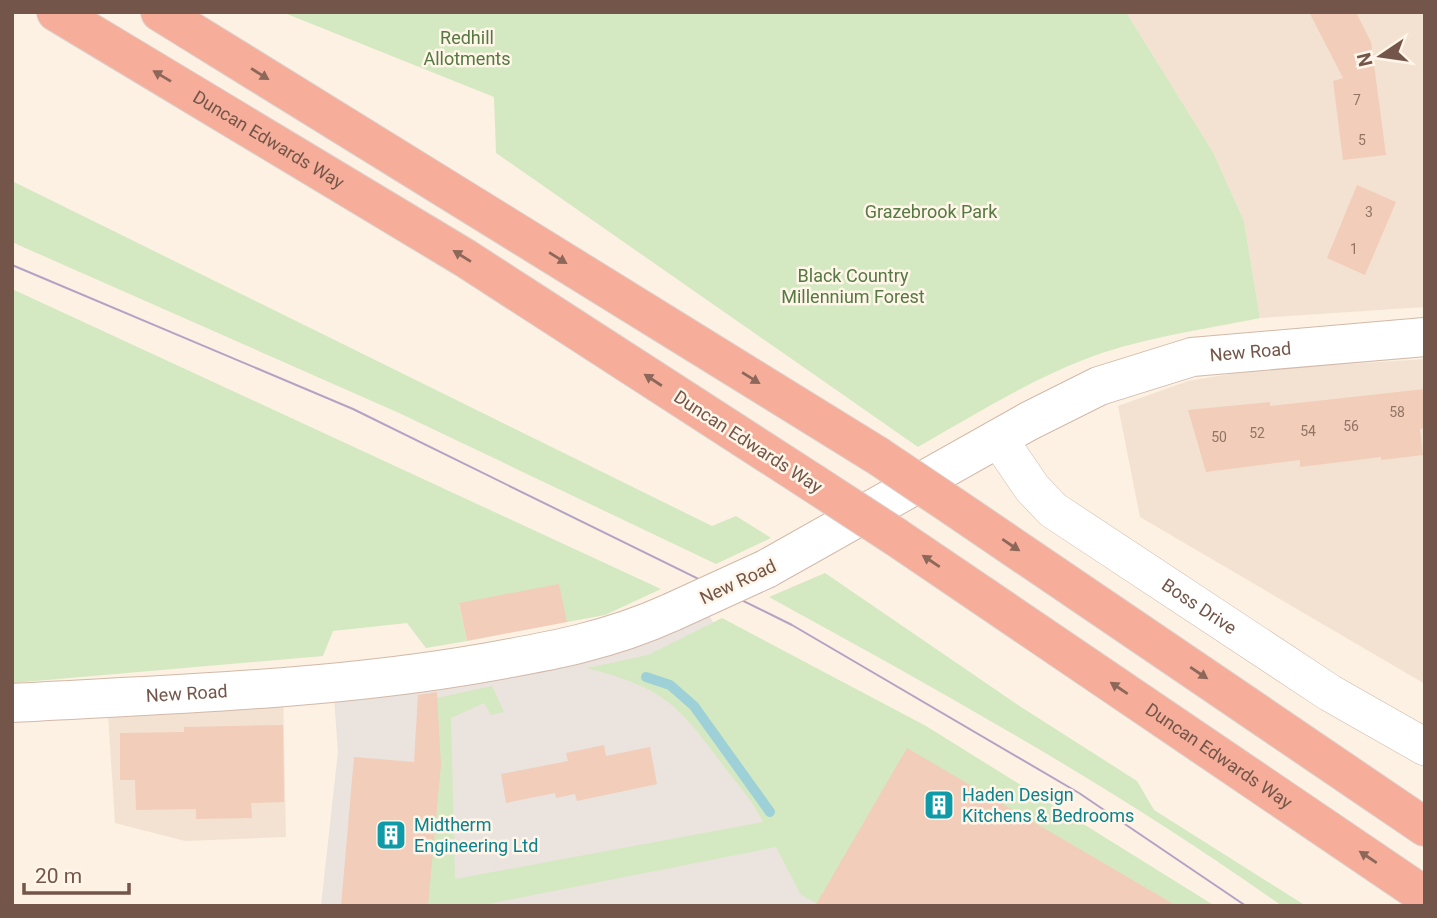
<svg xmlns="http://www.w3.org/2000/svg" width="1437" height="918" font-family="Roboto,sans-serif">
<rect width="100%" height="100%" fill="#fcf1e2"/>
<!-- residential -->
<path fill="#f3e2d1" d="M 1126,12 L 1425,12 L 1425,307 L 1260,318 L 1244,221 L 1213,152 Z
M 1425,359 L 1425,684 L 1140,517 L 1118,406 L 1188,381 L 1254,370 Z
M 283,686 L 286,837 L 185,841 L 115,823 L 107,698 Z"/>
<!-- industrial -->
<path fill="#ebe3dd" d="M 699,600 L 713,622 L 907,748 L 1177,906 L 321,906 L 338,752 L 333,683 Z"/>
<!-- green -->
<path fill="#d4e9c1" d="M 282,12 L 1126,12 L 1213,152 L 1244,221 L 1260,318 C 1201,330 1139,338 1083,360 C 1025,383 972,416 918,447 L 496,153 L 494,97 Z
M 12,181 L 712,526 L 736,516 L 771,538 L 716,564 L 399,413 L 23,247 L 12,242 Z
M 12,289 L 661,589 L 605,615 L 567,622 L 459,604 L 467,641 L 426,648 L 407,623 L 333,631 L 323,656 L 12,683 Z
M 825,573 L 1021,707 L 1137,781 L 1154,810 L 1306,906 L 1282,906 C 1119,790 944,693 769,597 Z
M 722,618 L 926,726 L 1215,906 L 1177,906 L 907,749 L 822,906 L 801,895 L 776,847 L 478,906 L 428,906 L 436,698 L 492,686 L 504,712 L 491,715 L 484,703 L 451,718 L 455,879 L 763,822 C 754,803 739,786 726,769 C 678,705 667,689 587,668 L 648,655 Z"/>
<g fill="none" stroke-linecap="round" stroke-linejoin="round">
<!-- stream -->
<path stroke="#9ed1d7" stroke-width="10" d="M 646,677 L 670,685 L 694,706 L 770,812"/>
</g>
<!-- building -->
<path fill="#f1cdba" d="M 1309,12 L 1356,12 L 1371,42 L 1386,155 L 1343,160 L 1333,81 L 1343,78 Z
M 1357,185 L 1396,202 L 1365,275 L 1327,258 Z
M 1425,389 L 1425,428 L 1420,429 L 1423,455 L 1381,460 L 1381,457 L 1300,467 L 1300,460 L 1206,472 L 1188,410 L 1270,402 L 1270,406 Z
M 559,584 L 567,622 L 467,641 L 459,603 Z
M 437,692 L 441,765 L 428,906 L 341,906 L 354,757 L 414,762 L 418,695 Z
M 283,725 L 284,802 L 251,803 L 252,818 L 196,819 L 196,809 L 136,810 L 135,780 L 120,780 L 120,733 L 184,732 L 184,727 Z
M 604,745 L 606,756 L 650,747 L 657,784 L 577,801 L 575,794 L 556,798 L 555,793 L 506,803 L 501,774 L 568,761 L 566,753 Z
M 907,748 L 1177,906 L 815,906 Z"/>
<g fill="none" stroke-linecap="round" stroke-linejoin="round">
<!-- street casing -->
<g stroke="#cfbaac" stroke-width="38">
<g id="street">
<path id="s1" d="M 998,438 L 1032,488 L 1053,510 L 1330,693 L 1425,747"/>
</g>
</g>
<!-- secondary casing -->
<g stroke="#d2b9a9" stroke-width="40">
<g id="secondary">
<path id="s2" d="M 766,569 L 1029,421 L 1099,386 L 1192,357 L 1425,337"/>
<path id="s3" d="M 12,703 C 169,694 328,690 483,663 C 551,651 608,641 672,612"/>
</g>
</g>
<!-- highway casing -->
<g stroke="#dbd3d0" stroke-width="40">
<g id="highway">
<path id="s4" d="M 56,12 L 465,258 L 813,483"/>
<path d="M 160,12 L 878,456"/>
<path d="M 954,507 L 1425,827"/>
<path id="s5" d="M 896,537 L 1425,896"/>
</g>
</g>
<!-- street -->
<use href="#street" stroke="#fff" stroke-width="37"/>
<!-- secondary -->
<use href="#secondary" stroke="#fff" stroke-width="38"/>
<!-- highway -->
<use href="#highway" stroke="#f6ad9a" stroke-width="38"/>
<!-- tram -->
<path stroke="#b3a2c5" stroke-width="2" d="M 12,265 L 353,409 L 792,625 L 1079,793 L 1246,906"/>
<!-- secondary-bridge casing -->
<g stroke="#d2b9a9" stroke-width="40" stroke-linecap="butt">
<path id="secondary-bridge" d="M 672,612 L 766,569"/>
</g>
<!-- highway-bridge casing -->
<g stroke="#dbd3d0" stroke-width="40" stroke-linecap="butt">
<path id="highway-bridge" d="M 878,456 L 954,507
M 813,483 L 896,537"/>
</g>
<!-- secondary-bridge -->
<use href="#secondary-bridge" stroke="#fff" stroke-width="38"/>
<!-- highway-bridge -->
<use href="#highway-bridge" stroke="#f6ad9a" stroke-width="38"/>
</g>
<!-- one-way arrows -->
<defs><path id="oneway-solid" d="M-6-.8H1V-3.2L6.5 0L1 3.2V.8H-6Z" transform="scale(1.75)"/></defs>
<g fill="#8d6759">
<use href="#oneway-solid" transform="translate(260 74) rotate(32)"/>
<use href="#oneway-solid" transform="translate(162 76) rotate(-149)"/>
<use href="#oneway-solid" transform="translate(462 256) rotate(-148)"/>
<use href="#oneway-solid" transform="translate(558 258) rotate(32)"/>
<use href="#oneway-solid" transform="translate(751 378) rotate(32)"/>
<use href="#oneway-solid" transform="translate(653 380) rotate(-147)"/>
<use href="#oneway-solid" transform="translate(1011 545) rotate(34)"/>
<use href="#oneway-solid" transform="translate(931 561) rotate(-146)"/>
<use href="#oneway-solid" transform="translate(1199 673) rotate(34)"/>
<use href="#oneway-solid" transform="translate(1119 688) rotate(-146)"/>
<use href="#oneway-solid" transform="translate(1368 857) rotate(-146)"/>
</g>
<!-- icons -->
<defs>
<g id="building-square" transform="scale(1.575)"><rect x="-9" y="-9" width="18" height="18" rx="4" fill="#0f9aa8" stroke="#fff5e8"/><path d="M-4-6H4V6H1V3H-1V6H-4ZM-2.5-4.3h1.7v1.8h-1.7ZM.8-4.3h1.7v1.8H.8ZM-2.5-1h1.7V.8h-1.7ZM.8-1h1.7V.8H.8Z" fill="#fff"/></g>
</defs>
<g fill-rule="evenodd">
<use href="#building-square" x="939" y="805"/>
<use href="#building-square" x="391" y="835"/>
</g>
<g text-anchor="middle" stroke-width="5" stroke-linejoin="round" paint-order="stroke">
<!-- number labels -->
<g font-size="14" fill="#927465">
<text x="1357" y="105">7</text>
<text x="1362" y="145">5</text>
<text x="1369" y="217">3</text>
<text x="1354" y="254">1</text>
<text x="1397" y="417">58</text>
<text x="1351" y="431">56</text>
<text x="1308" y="436">54</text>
<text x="1257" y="438">52</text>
<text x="1219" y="442">50</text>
</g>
<!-- park labels -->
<g font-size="18" fill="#547942" stroke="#fff5e8">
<text x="467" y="44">Redhill<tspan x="467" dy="21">Allotments</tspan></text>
<text x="931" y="218">Grazebrook Park</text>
<text x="853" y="282">Black Country<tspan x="853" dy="21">Millennium Forest</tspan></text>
</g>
<!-- street labels -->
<g font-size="18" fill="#735649" stroke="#fff5e8">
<text dy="6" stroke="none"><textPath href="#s4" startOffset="248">Duncan Edwards Way</textPath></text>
<text dy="6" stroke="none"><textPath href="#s2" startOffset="536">New Road</textPath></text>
<text transform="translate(748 442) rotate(33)" y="6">Duncan Edwards Way</text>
<text transform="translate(738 582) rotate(-25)" y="6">New Road</text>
<text dy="6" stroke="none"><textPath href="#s1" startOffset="266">Boss Drive</textPath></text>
<text dy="6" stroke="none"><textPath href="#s3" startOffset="175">New Road</textPath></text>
<text dy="6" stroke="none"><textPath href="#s5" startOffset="390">Duncan Edwards Way</textPath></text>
</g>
<!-- culture labels -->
<g font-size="18" fill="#0d838f" stroke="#fff5e8" text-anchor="start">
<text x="962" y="801">Haden Design<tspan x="962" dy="21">Kitchens &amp; Bedrooms</tspan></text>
<text x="414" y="831">Midtherm<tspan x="414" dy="21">Engineering Ltd</tspan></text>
</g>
</g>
<!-- border -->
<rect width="1437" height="918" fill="none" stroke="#735649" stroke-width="28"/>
<!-- north arrow -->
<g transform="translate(1381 56) rotate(257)" stroke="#fff5e8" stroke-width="5" paint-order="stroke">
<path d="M0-5L12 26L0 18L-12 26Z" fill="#735649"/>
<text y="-10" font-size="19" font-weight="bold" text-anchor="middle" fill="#735649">N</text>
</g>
<!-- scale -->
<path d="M24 883v10h105v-10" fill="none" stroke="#735649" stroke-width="3.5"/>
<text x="35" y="883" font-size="21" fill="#735649" stroke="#fff5e8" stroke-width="5" paint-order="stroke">20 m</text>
</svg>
